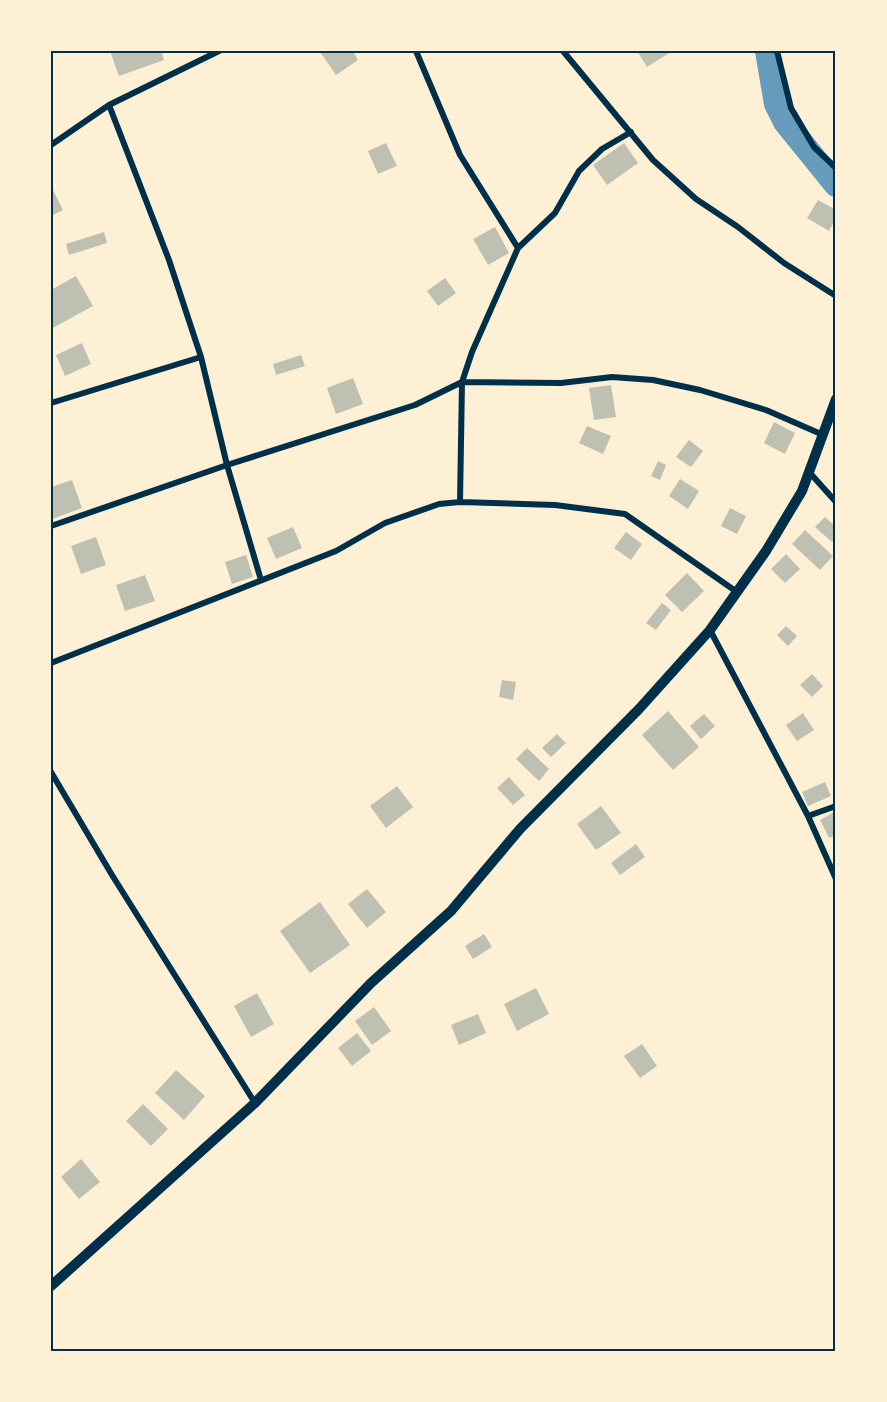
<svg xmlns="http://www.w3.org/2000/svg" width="887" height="1402" font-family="'DM Sans',sans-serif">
<rect width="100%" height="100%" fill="#fdf0d5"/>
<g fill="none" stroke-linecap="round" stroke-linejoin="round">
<!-- canal -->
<path stroke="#669bbc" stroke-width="24" d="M 767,51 L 776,104 L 785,122 L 836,185"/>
</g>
<!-- building -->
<path fill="#bec0b2" d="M 110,51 L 161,51 L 164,60 L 119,76 Z
M 321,51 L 353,51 L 358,60 L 336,75 L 320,52 Z
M 637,51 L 668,51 L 669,53 L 647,67 Z
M 386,143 L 397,166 L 378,174 L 368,151 Z
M 624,143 L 638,163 L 607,185 L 593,165 Z
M 51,186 L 63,210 L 51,216 Z
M 818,200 L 836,210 L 836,218 L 829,231 L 807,218 Z
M 495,227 L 509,253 L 488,265 L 473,239 Z
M 104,232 L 107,243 L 69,255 L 66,244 Z
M 76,276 L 93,306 L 51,329 L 51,290 Z
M 445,278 L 456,293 L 438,306 L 427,291 Z
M 82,343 L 91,364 L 65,376 L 56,355 Z
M 301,355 L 305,366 L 276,375 L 273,364 Z
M 353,378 L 363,404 L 336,414 L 327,388 Z
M 611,385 L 616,417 L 594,420 L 589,388 Z
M 774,422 L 795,433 L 785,454 L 764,443 Z
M 587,426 L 611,436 L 603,454 L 579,443 Z
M 689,440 L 703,451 L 691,467 L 676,457 Z
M 658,461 L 666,465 L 660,480 L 651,476 Z
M 680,479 L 699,491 L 688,509 L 669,496 Z
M 72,480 L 82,508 L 52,519 L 51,487 Z
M 730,508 L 746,516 L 737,534 L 721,526 Z
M 825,517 L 836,527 L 836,538 L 832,542 L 815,527 Z
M 293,527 L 302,548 L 276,559 L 267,538 Z
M 805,530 L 833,556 L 820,570 L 792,544 Z
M 626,532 L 642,544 L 631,560 L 614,548 Z
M 96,537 L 106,565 L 81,574 L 71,546 Z
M 786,554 L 800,569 L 785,583 L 771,569 Z
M 246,555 L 253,577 L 232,584 L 225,562 Z
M 687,573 L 704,591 L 682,612 L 665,595 Z
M 145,575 L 155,601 L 125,611 L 116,585 Z
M 662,603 L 671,610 L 656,630 L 646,623 Z
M 786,626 L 797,636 L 788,646 L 777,635 Z
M 812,674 L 823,686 L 812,697 L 800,685 Z
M 502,680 L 516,682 L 513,700 L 499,697 Z
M 668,711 L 699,747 L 673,770 L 642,735 Z
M 803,713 L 814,730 L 797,741 L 786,725 Z
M 704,714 L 715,726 L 701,739 L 690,726 Z
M 557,734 L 566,743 L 551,757 L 542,748 Z
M 527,748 L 549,769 L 539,781 L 516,759 Z
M 509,777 L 525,795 L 513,805 L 497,788 Z
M 825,782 L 831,796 L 808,806 L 802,792 Z
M 397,786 L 413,807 L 386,828 L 370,806 Z
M 601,806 L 621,833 L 596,850 L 577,824 Z
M 836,811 L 836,835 L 829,838 L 820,820 Z
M 636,844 L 645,857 L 620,875 L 611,863 Z
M 367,889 L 386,912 L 367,928 L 348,904 Z
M 320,902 L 350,945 L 310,973 L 280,931 Z
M 484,934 L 492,947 L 473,959 L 465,946 Z
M 536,988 L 549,1014 L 517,1031 L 504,1004 Z
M 257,993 L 274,1024 L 251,1037 L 234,1006 Z
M 374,1007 L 391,1031 L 372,1045 L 355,1021 Z
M 478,1014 L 486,1033 L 459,1045 L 451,1025 Z
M 357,1033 L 371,1051 L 352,1066 L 338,1048 Z
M 642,1044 L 657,1066 L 640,1078 L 624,1056 Z
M 176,1070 L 205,1096 L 184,1120 L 155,1093 Z
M 143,1104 L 168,1129 L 151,1146 L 126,1121 Z
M 81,1159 L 100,1182 L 79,1199 L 61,1177 Z"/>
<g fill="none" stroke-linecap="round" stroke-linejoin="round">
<!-- minor -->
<path stroke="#003049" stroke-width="6" d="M 416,51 L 460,155 L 518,248
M 563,51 L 653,160 L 696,199 L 738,227 L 784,263 L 836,296
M 777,51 L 791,108 L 814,147 L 836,168
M 109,105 L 169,260 L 201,357 L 227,465 L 261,580
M 51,145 L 109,105 L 219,51
M 51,403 L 201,357
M 810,473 L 836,502
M 460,502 L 462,382 L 472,352 L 518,248 L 555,213 L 579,171 L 602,149 L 631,132
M 51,526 L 227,465 L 415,405 L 462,382 L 561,383 L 612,377 L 653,380 L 700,390 L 766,410 L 821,434
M 710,630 L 808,816 L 836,879
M 51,663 L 336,551 L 385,523 L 439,504 L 460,502 L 555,505 L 625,514 L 737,592
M 51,772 L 112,875 L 255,1103
M 808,816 L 836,806"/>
<!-- tertiary -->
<path stroke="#003049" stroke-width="10" d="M 51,1286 L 255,1103 L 371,983 L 451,911 L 520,829 L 639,709 L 710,630 L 766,551 L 802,491 L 836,399"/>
</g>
<!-- border -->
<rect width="887" height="1402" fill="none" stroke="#fdf0d5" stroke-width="105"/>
<rect x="52" y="52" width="782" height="1298" fill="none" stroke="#003049" stroke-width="2"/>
</svg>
